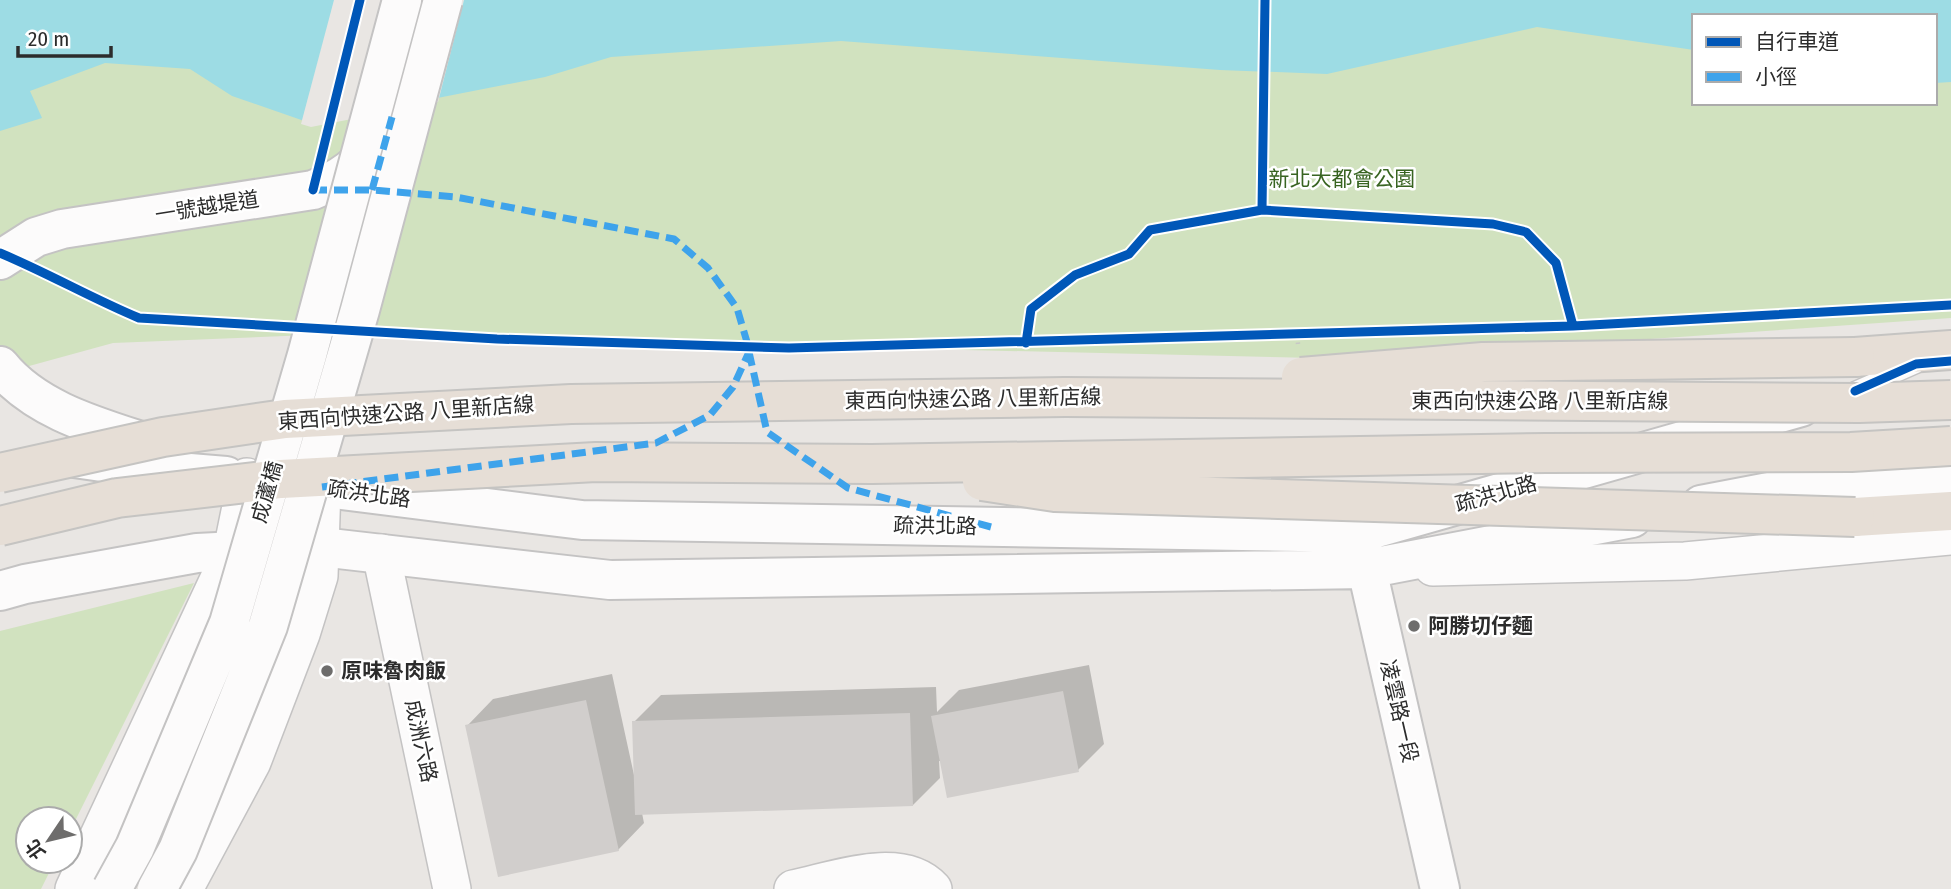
<svg xmlns="http://www.w3.org/2000/svg" width="1951" height="889" font-family="'Fira Sans Condensed','Noto Sans TC',sans-serif">
<rect width="100%" height="100%" fill="#e9e6e3"/>
<!-- green -->
<path fill="#d1e2bf" fill-rule="evenodd" d="M 0,0 L 1951,0 L 1951,318 L 1362,359 L 310,335 L 113,343 L 0,374 ZM 1694,16 L 1935,16 L 1935,103 L 1694,103 Z
M 194,583 L 70,831 L 70,819 L 28,819 L 28,861 L 55,861 L 41,889 L 0,889 L 0,631 Z"/>
<!-- water -->
<path fill="#9ddce4" d="M 0,0 L 1951,0 L 1951,82 L 1935,83 L 1935,16 L 1694,16 L 1694,50 L 1537,27 L 1327,74 L 1220,70 L 841,41 L 611,57 L 545,77 L 310,123 L 232,96 L 190,69 L 105,63 L 30,91 L 42,118 L 0,131 Z"/>
<!-- pier -->
<path fill="#e9e6e3" d="M 334,0 L 464,0 L 438,102 L 311,127 L 301,124 Z"/>
<!-- shadow -->
<path fill="#0003" d="M 1089,665 L 1104,744 L 1078,770 L 939,761 L 940,778 L 913,805 L 642,813 L 644,823 L 618,850 L 467,726 L 493,699 L 612,674 L 634,775 L 634,722 L 661,695 L 936,687 L 937,712 L 959,690 Z"/>
<!-- building -->
<path fill="#d1cecc" d="M 1063,691 L 1079,772 L 947,798 L 931,716 Z
M 586,700 L 619,851 L 498,877 L 465,725 Z
M 910,713 L 913,806 L 635,815 L 632,721 Z"/>
<g fill="none" stroke-linecap="round" stroke-linejoin="round">
<!-- service casing -->
<g stroke="#c4c3c3" stroke-width="21">
<path id="service" d="M 1855,391 L 1916,364"/>
</g>
<!-- minor casing -->
<g stroke="#c4c3c3" stroke-width="40">
<path id="minor" d="M 381,553 L 452,889
M 1433,567 L 1685,561 L 1951,536
M 74,889 L 232,551 L 247,477
M 184,889 L 252,762 L 301,634 L 319,576 L 322,487
M 793,889 C 833,881 901,854 933,889"/>
</g>
<!-- tertiary casing -->
<g stroke="#c4c3c3" stroke-width="42">
<path id="tertiary" d="M 0,260 L 36,237 L 62,229 L 313,190 C 374,166 389,128 405,69
M 0,366 C 37,412 102,428 156,446
M 74,458 L 165,471 L 226,476
M 310,486 L 582,520 L 1359,533 L 1801,407
M 1701,505 L 1795,487 L 1951,481
M 1361,543 L 1440,889
M 0,591 L 25,584 L 197,553 L 321,547 L 610,580 L 1366,569 L 1632,518"/>
</g>
<!-- trunk casing -->
<g stroke="#c5c4c2" stroke-width="42">
<path id="trunk" d="M 1855,357 L 1951,350
M 1855,517 L 1951,511"/>
</g>
<!-- path -->
<path stroke="#c7c7c6" stroke-width="4.5" stroke-dasharray="5 3.5" stroke-linecap="butt" d="M 1297,334 L 1298,344"/>
<!-- service -->
<use href="#service" stroke="#fcfbfb" stroke-width="18"/>
<!-- minor -->
<use href="#minor" stroke="#fcfbfb" stroke-width="37"/>
<!-- tertiary -->
<use href="#tertiary" stroke="#fcfbfb" stroke-width="38"/>
<!-- trunk -->
<use href="#trunk" stroke="#e6ded6" stroke-width="38"/>
<!-- secondary-bridge casing -->
<g stroke="#c4c3c3" stroke-width="42" stroke-linecap="butt">
<path id="secondary-bridge" d="M 112,889 L 135,847 L 229,623 L 307,355 L 402,0
M 157,889 L 178,850 L 268,626 L 360,310 L 443,0"/>
</g>
<!-- trunk-bridge casing -->
<g stroke="#c5c4c2" stroke-width="42" stroke-linecap="butt">
<path id="trunk-bridge" d="M 1301,377 L 1483,362 L 1855,357
M 0,473 L 163,437 L 285,419 L 571,404 L 1065,397 L 1859,403 L 1951,400
M 982,481 L 1055,492 L 1855,517
M 0,526 L 117,498 L 281,479 L 596,462 L 872,464 L 1546,453 L 1851,452 L 1951,446"/>
</g>
<!-- secondary-bridge -->
<use href="#secondary-bridge" stroke="#fcfbfb" stroke-width="38"/>
<!-- trunk-bridge -->
<use href="#trunk-bridge" stroke="#e6ded6" stroke-width="38"/>
<!-- quiet -->
<path stroke="#3ea3eb" stroke-width="7" stroke-dasharray="14 7" stroke-linecap="butt" d="M 313,190 L 372,190 L 456,197 L 674,239 L 708,268 L 737,308 L 747,342
M 372,190 L 392,117
M 749,352 L 767,432 L 848,488 L 991,527
M 322,487 L 656,443 L 710,415 L 733,387 L 749,352"/>
<!-- cycleway casing -->
<g stroke="#fff" stroke-width="13">
<path id="cycleway" d="M 313,190 L 360,0
M 1262,210 L 1265,0
M 0,253 C 48,273 91,298 139,318 L 497,339 L 789,348 L 1573,326 L 1951,305
M 1026,343 L 1031,309 L 1075,275 L 1129,254 L 1150,230 L 1262,210 L 1493,224 L 1526,232 L 1556,263 L 1573,326
M 1855,391 L 1916,364 L 1951,361"/>
</g>
<!-- cycleway -->
<use href="#cycleway" stroke="#0057b8" stroke-width="9"/>
</g>
<!-- markers -->
<g fill="#6e6d6c" stroke="#fff" stroke-width="2.5">
<circle cx="1414" cy="626" r="7"/>
<circle cx="327" cy="671" r="7"/>
</g>
<g text-anchor="middle" stroke-width="5" stroke-linejoin="round" paint-order="stroke">
<!-- park labels -->
<g font-size="21" fill="#386421" stroke="#fff">
<text x="1342" y="186">新北大都會公園</text>
</g>
<!-- street labels -->
<g font-size="21" fill="#2c2c2c" stroke="#fff">
<text transform="translate(207 207) rotate(-9)" y="7">一號越堤道</text>
<text transform="translate(973 399) rotate(-1)" y="7">東西向快速公路 八里新店線</text>
<text x="1540" y="408">東西向快速公路 八里新店線</text>
<text transform="translate(406 413) rotate(-4)" y="7">東西向快速公路 八里新店線</text>
<text transform="translate(267 492) rotate(-74)" y="7">成蘆橋</text>
<text transform="translate(369 494) rotate(8)" y="7">疏洪北路</text>
<text transform="translate(1496 494) rotate(-16)" y="7">疏洪北路</text>
<text transform="translate(935 526) rotate(1)" y="7">疏洪北路</text>
<text transform="translate(1399 711) rotate(77)" y="7">凌雲路一段</text>
<text transform="translate(421 741) rotate(78)" y="7">成洲六路</text>
</g>
<!-- poi labels -->
<g font-size="21" font-weight="bold" fill="#2c2c2c" stroke="#fff" text-anchor="start">
<text x="1428" y="633">阿勝切仔麵</text>
<text x="341" y="678">原味魯肉飯</text>
</g>
</g>
<!-- legend -->
<rect x="1692" y="14" width="245" height="91" fill="#ffffff" stroke="#ababab" stroke-width="2"/>
<rect x="1706" y="37" width="35" height="10" fill="#0057b8" stroke="#ababab" stroke-width="2"/>
<text x="1755" y="49" font-size="21" fill="#2c2c2c">自行車道</text>
<rect x="1706" y="72" width="35" height="10" fill="#3ea3eb" stroke="#ababab" stroke-width="2"/>
<text x="1755" y="84" font-size="21" fill="#2c2c2c">小徑</text>
<!-- north arrow -->
<g transform="translate(49 840) rotate(235)"><circle r="33" fill="#ffffff" stroke="#ababab" stroke-width="2"/>
<path d="M0-5L12 26L0 18L-12 26Z" fill="#6e6d6c"/>
<text y="-10" font-size="19" font-weight="bold" text-anchor="middle" fill="#2c2c2c">北</text>
</g>
<!-- scale -->
<path d="M18 46v10h93v-10" fill="none" stroke="#2c2c2c" stroke-width="3.5"/>
<text x="28" y="46" font-size="21" fill="#2c2c2c" stroke="#ffffff" stroke-width="5" paint-order="stroke">20 m</text>
</svg>
